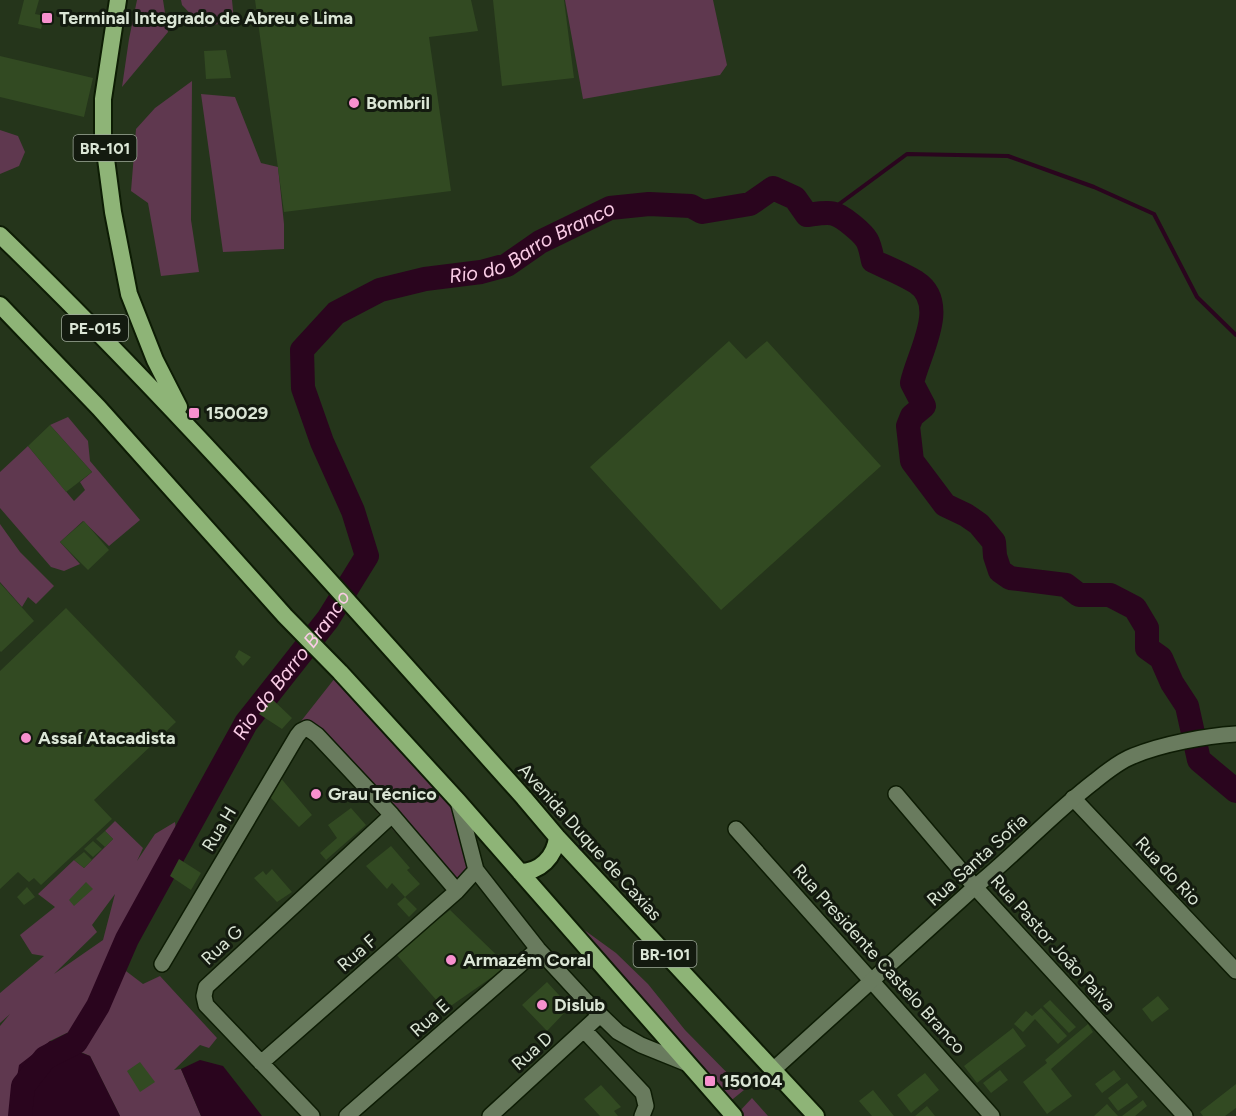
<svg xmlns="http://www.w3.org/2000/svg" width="1236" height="1116" font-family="Figtree,sans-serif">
<rect width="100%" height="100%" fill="#25351b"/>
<!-- green -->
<path fill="#5f384f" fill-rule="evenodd" d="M 137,0 L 163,0 L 168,32 L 122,87 L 129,39 Z
M 181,0 L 232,0 L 234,21 L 203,27 L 182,5 Z
M 565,0 L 713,0 L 727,65 L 720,75 L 583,99 Z
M 192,81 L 191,220 L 199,272 L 161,276 L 148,203 L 131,191 L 136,129 L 155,108 Z
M 201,94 L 235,97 L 261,163 L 278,167 L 284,224 L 284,249 L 223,252 Z
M 0,130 L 18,136 L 25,152 L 19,166 L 0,174 Z
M 68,417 L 88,441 L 90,461 L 140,520 L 109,546 L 83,521 L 60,542 L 80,564 L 64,571 L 51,567 L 0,508 L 0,472 L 28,446 L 74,501 L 85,490 L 80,482 L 92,472 L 50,425 Z
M 0,524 L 20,552 L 54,586 L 36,604 L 28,597 L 22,607 L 0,582 Z
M 335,678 L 453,809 L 475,871 L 451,894 L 298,725 Z
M 115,821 L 143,848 L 137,861 L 155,834 L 175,822 L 177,837 L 73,1030 L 50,1041 L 14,1116 L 0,1116 L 0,1026 L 10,1014 L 0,1023 L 0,993 L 44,956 L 32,954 L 20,935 L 55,907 L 38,894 L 74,860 L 84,868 L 113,839 L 105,831 ZM 115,894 L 103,940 L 54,974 L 97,932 L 92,925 Z
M 565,916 L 616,953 L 648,984 L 685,1030 L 744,1090 L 728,1103 Z
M 122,968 L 143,984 L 160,976 L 217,1038 L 209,1048 L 200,1045 L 174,1070 L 181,1069 L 201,1116 L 120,1116 L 90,1056 L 67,1046 L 76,1042 Z
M 752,1098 L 768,1116 L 739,1116 L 737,1114 Z"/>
<!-- water -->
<path fill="#2a051e" d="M 50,1041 L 90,1056 L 120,1116 L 14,1116 L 13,1103 L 19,1065 Z
M 200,1060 L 223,1066 L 262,1116 L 201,1116 L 181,1069 Z"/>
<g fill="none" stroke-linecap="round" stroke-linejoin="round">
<!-- stream -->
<path stroke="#2a051e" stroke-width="4" d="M 827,213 L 907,154 L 1008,156 L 1094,187 L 1154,214 L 1197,297 L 1236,335"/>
<!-- river -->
<path stroke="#2a051e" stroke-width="24" id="s1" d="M 20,1116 L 23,1086 L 45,1058 L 76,1042 L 98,1006 L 127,939 L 246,723 L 328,619 L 367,556 L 353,511 L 322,442 L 303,388 L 302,350 L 336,313 L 380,290 L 425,279 L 481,272 L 507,265 L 540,242 L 610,208 L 649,204 L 691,206 L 702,212 L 750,204 L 773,188 L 795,198 L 807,215 C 830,212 834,210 852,225 C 868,238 869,241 873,261 C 888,268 903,274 916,282 C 950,304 918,354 912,383 L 924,406 L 912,416 L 908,426 L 912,461 L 945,505 L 966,515 L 979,524 L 994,542 L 995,556 L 1000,571 L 1010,578 L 1066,585 L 1079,595 L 1110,595 L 1135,608 L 1147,628 L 1147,648 L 1161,658 L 1172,683 L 1187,706 L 1199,760 L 1236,791"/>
</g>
<!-- building -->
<path fill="#324a22" d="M 24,0 L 39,0 L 35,14 L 45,16 L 41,29 L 18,24 Z
M 255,0 L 471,0 L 478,31 L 429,37 L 451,191 L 284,212 Z
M 493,0 L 564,0 L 574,78 L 502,86 Z
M 226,50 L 231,78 L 206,79 L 204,51 Z
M 0,56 L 93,78 L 84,117 L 0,97 Z
M 729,341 L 746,359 L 767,341 L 881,466 L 721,610 L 590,467 Z
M 50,425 L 92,472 L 66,492 L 28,446 Z
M 84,521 L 109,550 L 88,570 L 60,542 Z
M 0,583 L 34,621 L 1,652 L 0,651 Z
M 66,608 L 176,722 L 94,800 L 112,819 L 41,885 L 34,878 L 29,882 L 18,872 L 0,889 L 0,671 Z
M 239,650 L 251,657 L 243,666 L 235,657 Z
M 272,699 L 292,718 L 282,729 L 259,714 Z
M 279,776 L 312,815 L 299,827 L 268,795 Z
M 351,808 L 366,825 L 326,860 L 320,853 L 337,838 L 328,825 Z
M 105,831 L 113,839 L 105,847 L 96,839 Z
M 93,841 L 102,849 L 93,857 L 84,849 Z
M 391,846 L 410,868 L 407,870 L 420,884 L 405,897 L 417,909 L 409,917 L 397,904 L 405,897 L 392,883 L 387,889 L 366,866 Z
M 84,852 L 92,860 L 84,868 L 74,860 Z
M 179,859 L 201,873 L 191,890 L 170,876 Z
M 272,869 L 292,892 L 277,902 L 254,878 L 263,871 L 266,875 Z
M 86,882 L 93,889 L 74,906 L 69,900 Z
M 27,887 L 35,897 L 24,905 L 17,897 Z
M 450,910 L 508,966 L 445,1010 L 395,953 Z
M 547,982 L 570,1007 L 547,1031 L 522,1005 Z
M 1158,996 L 1169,1009 L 1152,1022 L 1142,1009 Z
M 1050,1000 L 1076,1027 L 1069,1033 L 1043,1006 Z
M 1041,1008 L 1067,1036 L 1058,1044 L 1035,1019 L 1023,1032 L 1014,1024 L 1026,1011 L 1032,1016 Z
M 1088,1024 L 1093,1032 L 1051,1069 L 1072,1096 L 1047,1114 L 1023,1082 L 1047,1063 L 1045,1060 Z
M 1013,1028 L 1026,1046 L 977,1083 L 964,1066 Z
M 140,1062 L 155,1082 L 140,1092 L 127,1071 Z
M 1000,1070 L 1008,1080 L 991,1093 L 983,1083 Z
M 1114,1070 L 1121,1079 L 1102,1093 L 1095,1084 Z
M 925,1073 L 939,1090 L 911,1113 L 897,1095 Z
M 1127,1083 L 1138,1097 L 1118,1111 L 1108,1098 Z
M 1236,1084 L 1236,1108 L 1225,1116 L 1203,1116 L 1200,1112 Z
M 601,1085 L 621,1107 L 614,1111 L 618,1116 L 600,1116 L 584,1099 Z
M 873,1090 L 894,1116 L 872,1116 L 859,1101 Z
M 1143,1100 L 1147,1106 L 1135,1116 L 1122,1116 Z
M 1107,1104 L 1118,1116 L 1094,1116 Z
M 927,1106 L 935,1116 L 915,1116 Z"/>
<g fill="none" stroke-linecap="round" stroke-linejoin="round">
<!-- minor casing -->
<g stroke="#0d1c04" stroke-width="18">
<path id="minor" d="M 896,794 L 975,887 L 1185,1116
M 1073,798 L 1236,971
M 458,801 L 476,870 L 538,949 L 586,1001 L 618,1032 L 641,1045 L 688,1064
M 736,829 L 992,1116
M 162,964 L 297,736 L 301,731 L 307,728 L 317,735 L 392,815 L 457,891
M 584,1030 L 643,1093 L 646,1106 L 642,1116
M 261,1063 L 457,891 L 476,870
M 312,1116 L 206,1005 L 204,996 L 206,987 L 392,815
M 347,1116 L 538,949
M 490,1116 L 600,1015"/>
</g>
<!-- tertiary casing -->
<g stroke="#0d1c04" stroke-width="18">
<path id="tertiary" d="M 773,1070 L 975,887 C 1017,853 1053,813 1095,781 C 1106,772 1120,761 1133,756 C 1162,744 1205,736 1236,734"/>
</g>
<!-- trunk casing -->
<g stroke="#0d1c04" stroke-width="20">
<path id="trunk" d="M 118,0 L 103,99 L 103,136 L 113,212 L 129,294 L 155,360 L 179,407
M 0,235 C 184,413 353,607 524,798 L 557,837 L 816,1116
M 0,305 L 99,408 L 285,616 L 340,672 L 458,801 L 734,1116
M 520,872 C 540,872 555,857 557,837"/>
</g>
<!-- minor -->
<use href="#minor" stroke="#697b5e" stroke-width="15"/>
<!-- tertiary -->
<use href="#tertiary" stroke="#697b5e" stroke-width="15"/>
<!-- trunk -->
<use href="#trunk" stroke="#8eb477" stroke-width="16"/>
</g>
<!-- markers -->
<g fill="#f790ce" stroke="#131a0f" stroke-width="2">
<rect x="41" y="12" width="12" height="12" rx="3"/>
<circle cx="354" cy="103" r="6"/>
<rect x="188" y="407" width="12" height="12" rx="3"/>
<circle cx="26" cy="738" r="6"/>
<circle cx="316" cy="794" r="6"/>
<circle cx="451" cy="960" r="6"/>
<circle cx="542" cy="1005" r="6"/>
<rect x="704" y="1075" width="12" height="12" rx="3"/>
</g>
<g text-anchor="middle" stroke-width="6" stroke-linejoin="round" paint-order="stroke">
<!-- shield labels -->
<g fill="#131a0f" stroke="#9fa99a" stroke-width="1.5">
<rect x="73.5" y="135" width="63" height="26" rx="4.5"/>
<rect x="62" y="315" width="66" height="26" rx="4.5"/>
<rect x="633.5" y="941" width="63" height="26" rx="4.5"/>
</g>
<g font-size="16" font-weight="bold" fill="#dbe6d6">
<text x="105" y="154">BR-101</text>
<text x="95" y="334">PE-015</text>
<text x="665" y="960">BR-101</text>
</g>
<!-- poi labels -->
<g font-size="18" font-weight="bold" fill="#dbe6d6" stroke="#131a0f" text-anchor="start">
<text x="59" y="24">Terminal Integrado de Abreu e Lima</text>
<text x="366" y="109">Bombril</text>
<text x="206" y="419">150029</text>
<text x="38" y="744">Assaí Atacadista</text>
<text x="328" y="800">Grau Técnico</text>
<text x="463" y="966">Armazém Coral</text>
<text x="554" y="1011">Dislub</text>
<text x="722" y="1087">150104</text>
</g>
<!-- street labels -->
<g font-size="18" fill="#dbe6d6" stroke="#131a0f">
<text transform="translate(219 829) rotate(-59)" y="6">Rua H</text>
<text transform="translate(590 842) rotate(48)" y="6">Avenida Duque de Caxias</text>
<text transform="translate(977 860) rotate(-42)" y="6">Rua Santa Sofia</text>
<text transform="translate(1168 871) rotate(47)" y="6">Rua do Rio</text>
<text transform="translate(1053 943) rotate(48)" y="6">Rua Pastor João Paiva</text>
<text transform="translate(222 945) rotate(-43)" y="6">Rua G</text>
<text transform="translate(357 953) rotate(-41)" y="6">Rua F</text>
<text transform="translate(879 959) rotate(48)" y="6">Rua Presidente Castelo Branco</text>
<text transform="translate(430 1018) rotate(-42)" y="6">Rua E</text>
<text transform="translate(532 1051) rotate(-42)" y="6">Rua D</text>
</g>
<!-- water labels -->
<g font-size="20" font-style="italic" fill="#facce6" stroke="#131a0f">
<text dy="7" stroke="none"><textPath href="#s1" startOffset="1148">Rio do Barro Branco</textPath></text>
<text dy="7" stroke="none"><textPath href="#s1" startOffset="536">Rio do Barro Branco</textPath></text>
</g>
</g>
</svg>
